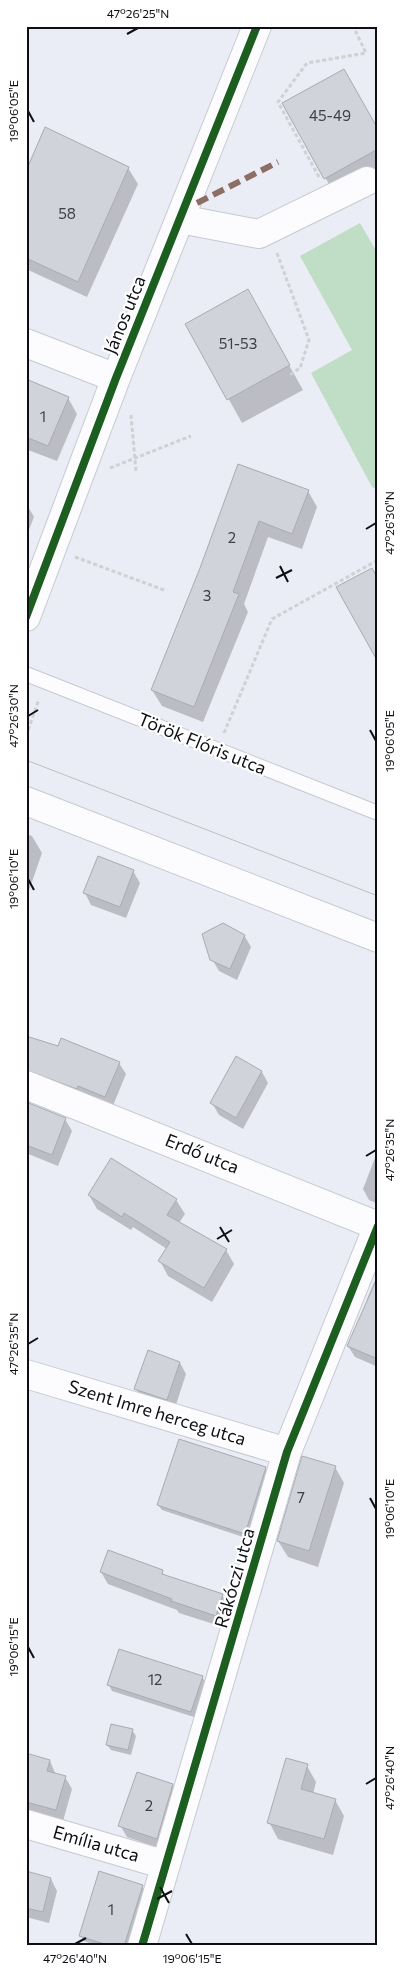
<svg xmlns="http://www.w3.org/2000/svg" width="404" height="1972" font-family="Commissioner,sans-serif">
<rect width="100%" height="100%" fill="#eaecf6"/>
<!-- green -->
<path fill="#c0ddc5" d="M 360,223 L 378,254 L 378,490 L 372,487 L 311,373 L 352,350 L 300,256 Z"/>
<!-- shadow -->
<path fill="#0003" d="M 284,104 L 378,131 L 378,180 L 339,202 Z
M 128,168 L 138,184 L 87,297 L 26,269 L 26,174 Z
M 261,315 L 303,390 L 242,423 L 187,324 Z
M 26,380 L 68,398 L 77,414 L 57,461 L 28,450 L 26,454 Z
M 239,465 L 308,491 L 317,507 L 302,549 L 268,537 L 244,604 L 248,612 L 203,722 L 162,706 L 152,690 L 201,569 Z
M 26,503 L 34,517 L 26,537 Z
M 26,834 L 32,836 L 42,853 L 26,899 Z
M 133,871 L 140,883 L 126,918 L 91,905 L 85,893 Z
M 244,935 L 251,947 L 237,980 L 219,971 L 212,959 Z
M 26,1037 L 119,1063 L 126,1074 L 112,1108 L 26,1077 Z
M 262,1072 L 268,1083 L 243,1129 L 219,1115 L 212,1103 Z
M 26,1103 L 65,1119 L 72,1131 L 58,1166 L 26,1153 Z
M 378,1150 L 378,1204 L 369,1200 L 363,1189 Z
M 112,1159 L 176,1200 L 185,1214 L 179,1223 L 226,1250 L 234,1264 L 212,1302 L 168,1276 L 160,1261 L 167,1249 L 133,1227 L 131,1230 L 97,1209 L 89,1195 Z
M 378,1273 L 378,1367 L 355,1357 L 348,1346 L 368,1301 L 367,1299 Z
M 180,1363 L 186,1374 L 174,1411 L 143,1401 L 136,1389 Z
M 335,1467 L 344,1483 L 318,1567 L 288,1557 L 278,1541 Z
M 265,1468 L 269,1474 L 249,1539 L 162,1510 L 158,1505 Z
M 162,1571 L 165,1577 L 222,1595 L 229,1607 L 223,1627 L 179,1613 L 177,1610 L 108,1584 L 101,1572 Z
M 202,1677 L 206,1683 L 194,1717 L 112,1691 L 109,1685 Z
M 132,1730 L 136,1736 L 131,1755 L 111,1750 L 107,1745 Z
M 26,1754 L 50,1761 L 56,1775 L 65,1777 L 72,1789 L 63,1821 L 26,1811 Z
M 307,1766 L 316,1782 L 313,1794 L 335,1800 L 344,1816 L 333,1855 L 278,1839 L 269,1822 Z
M 172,1786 L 179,1797 L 164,1850 L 127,1837 L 120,1825 Z
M 26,1873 L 51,1879 L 57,1891 L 49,1923 L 26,1917 Z
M 142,1886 L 146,1892 L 129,1946 L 98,1946 L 84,1941 L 80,1935 Z"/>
<!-- building -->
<path fill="#d1d3da" stroke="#a9abb2" d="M 344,69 L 378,129 L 378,149 L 324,179 L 282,103 Z
M 45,127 L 129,167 L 78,282 L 26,258 L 26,171 Z
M 248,289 L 290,365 L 227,400 L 185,324 Z
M 26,379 L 69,397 L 48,446 L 26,437 Z
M 238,464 L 309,490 L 292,534 L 259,521 L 233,592 L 239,594 L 194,707 L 151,690 L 200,568 Z
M 372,568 L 378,579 L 378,662 L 336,587 Z
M 98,856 L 134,870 L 120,907 L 83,893 Z
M 223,923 L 245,935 L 230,969 L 210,960 L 202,934 Z
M 26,1036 L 58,1046 L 61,1038 L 120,1062 L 105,1097 L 78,1086 L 77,1089 L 26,1070 Z
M 236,1056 L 262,1071 L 236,1118 L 210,1103 Z
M 26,1102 L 66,1118 L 52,1155 L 26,1145 Z
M 111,1158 L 177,1199 L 167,1215 L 227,1249 L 204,1288 L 158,1261 L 170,1242 L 124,1213 L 122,1217 L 88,1195 Z
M 378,1276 L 378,1359 L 347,1346 Z
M 148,1350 L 180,1362 L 167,1400 L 134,1389 Z
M 179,1439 L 266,1467 L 245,1534 L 157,1505 Z
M 302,1456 L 336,1466 L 309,1551 L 277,1541 Z
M 108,1550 L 163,1570 L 162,1574 L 223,1594 L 216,1616 L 171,1601 L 172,1599 L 100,1572 Z
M 119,1649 L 203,1676 L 191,1712 L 107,1685 Z
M 111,1724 L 133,1729 L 128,1750 L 106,1745 Z
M 26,1753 L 50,1760 L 47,1771 L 66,1776 L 56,1810 L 26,1802 Z
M 286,1758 L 308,1764 L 301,1789 L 336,1799 L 324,1839 L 267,1823 Z
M 137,1772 L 173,1784 L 157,1839 L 118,1826 Z
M 26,1871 L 51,1878 L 43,1912 L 26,1908 Z
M 99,1871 L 143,1885 L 124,1946 L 111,1946 L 79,1936 Z"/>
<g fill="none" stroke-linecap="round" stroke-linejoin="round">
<!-- lane casing -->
<g stroke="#c8c9d1" stroke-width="16">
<path id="lane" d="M 26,674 L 378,813"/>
</g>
<!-- street casing -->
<g stroke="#c8c9d1" stroke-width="30">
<path id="street" d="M 180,219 L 259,234 L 367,181
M 26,343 L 116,378
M 26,617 L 116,378 L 257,26
M 26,801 L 378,938
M 26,1085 L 378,1226
M 26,1374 L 287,1452
M 26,1824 L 166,1865
M 142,1946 L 287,1452 L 378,1226"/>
</g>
<!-- path -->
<path stroke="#d0d1d3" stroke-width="3" stroke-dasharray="4 2.5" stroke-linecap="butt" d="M 319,177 L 278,102 L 307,63 L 366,53 L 353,26
M 277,253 L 309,340 L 300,368 L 290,375
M 131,415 L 136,471
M 110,468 L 191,436
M 75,557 L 164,590
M 224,733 L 272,619 L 378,560
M 26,736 L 39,699"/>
<!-- lane -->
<use href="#lane" stroke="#fcfcfe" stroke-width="14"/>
<!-- street -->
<use href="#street" stroke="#fcfcfe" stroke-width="28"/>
<!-- tram -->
<path stroke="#bebfc1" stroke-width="1" d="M 26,760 L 378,896"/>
<!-- quiet -->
<path stroke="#8d6e63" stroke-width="6" stroke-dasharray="12 6" stroke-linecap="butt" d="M 197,203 L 278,162"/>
<!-- cycleway casing -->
<g stroke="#fff" stroke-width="11">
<path id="cycleway" d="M 26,617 L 116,378 L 257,26
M 142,1946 L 287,1452 L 378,1226"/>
</g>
<!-- cycleway -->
<use href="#cycleway" stroke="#1b5e20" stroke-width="8"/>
</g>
<!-- ticks -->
<path fill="none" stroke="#0d0f14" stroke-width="2" d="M 127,34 L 138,28M 28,111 L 34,122M 366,529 L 376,523M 280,566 L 288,582M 276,578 L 292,570M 28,716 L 38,710M 370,730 L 376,741M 28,879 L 34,890M 366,1156 L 376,1150M 220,1227 L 229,1242M 217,1239 L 232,1230M 28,1344 L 38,1338M 370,1498 L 376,1509M 28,1647 L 34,1658M 366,1784 L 376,1778M 160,1887 L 169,1903M 157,1899 L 172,1891M 186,1934 L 192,1944M 75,1944 L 86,1938"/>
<g text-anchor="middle" stroke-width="4.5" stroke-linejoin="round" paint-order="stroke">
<!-- number labels -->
<g font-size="15" fill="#3e4046">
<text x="330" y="121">45-49</text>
<text x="67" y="219">58</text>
<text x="238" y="349">51-53</text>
<text x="43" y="422">1</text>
<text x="232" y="543">2</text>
<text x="207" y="601">3</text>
<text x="301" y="1503">7</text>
<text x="155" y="1685">12</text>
<text x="149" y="1811">2</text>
<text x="111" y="1915">1</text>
</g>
<!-- street labels -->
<g font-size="18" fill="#0d0f14" stroke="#fff">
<text transform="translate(125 315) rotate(-68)" y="6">János utca</text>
<text transform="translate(202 744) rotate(22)" y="6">Török Flóris utca</text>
<text transform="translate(202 1154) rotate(22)" y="6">Erdő utca</text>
<text transform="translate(157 1413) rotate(17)" y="6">Szent Imre herceg utca</text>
<text transform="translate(235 1578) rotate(-74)" y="6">Rákóczi utca</text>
<text transform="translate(96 1844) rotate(16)" y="6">Emília utca</text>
</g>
</g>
<!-- border -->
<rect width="404" height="1972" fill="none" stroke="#ffffff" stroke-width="55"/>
<rect x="28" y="28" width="348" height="1916" fill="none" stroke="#0d0f14" stroke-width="2"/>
<g font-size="12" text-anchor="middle" fill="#0d0f14">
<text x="138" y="18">47°26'25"N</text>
<text transform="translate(14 111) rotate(-90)" y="4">19°06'05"E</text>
<text transform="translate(390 523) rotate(-90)" y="4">47°26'30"N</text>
<text transform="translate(14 716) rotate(-90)" y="4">47°26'30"N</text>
<text transform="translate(390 741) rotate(-90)" y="4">19°06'05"E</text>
<text transform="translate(14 879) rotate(-90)" y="4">19°06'10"E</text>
<text transform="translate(390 1150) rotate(-90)" y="4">47°26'35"N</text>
<text transform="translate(14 1344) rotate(-90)" y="4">47°26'35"N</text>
<text transform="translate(390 1509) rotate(-90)" y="4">19°06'10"E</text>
<text transform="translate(14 1647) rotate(-90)" y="4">19°06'15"E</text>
<text transform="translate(390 1778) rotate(-90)" y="4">47°26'40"N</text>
<text x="75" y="1963">47°26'40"N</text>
<text x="192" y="1963">19°06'15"E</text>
</g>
</svg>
